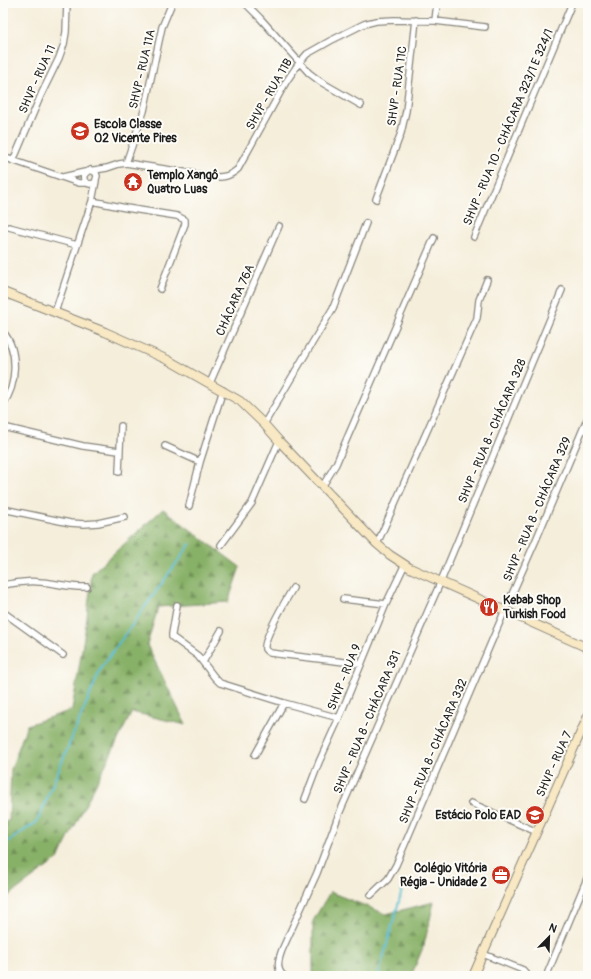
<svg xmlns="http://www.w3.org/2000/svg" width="591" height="979" font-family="Pangolin,sans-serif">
<defs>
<pattern id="forest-firs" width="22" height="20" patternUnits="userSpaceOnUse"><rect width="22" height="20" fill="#88b168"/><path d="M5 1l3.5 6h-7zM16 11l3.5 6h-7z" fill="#6e8f55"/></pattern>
</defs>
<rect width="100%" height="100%" fill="#fdfcf7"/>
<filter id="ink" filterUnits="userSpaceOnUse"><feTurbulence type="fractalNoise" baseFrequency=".025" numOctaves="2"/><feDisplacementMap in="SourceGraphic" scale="8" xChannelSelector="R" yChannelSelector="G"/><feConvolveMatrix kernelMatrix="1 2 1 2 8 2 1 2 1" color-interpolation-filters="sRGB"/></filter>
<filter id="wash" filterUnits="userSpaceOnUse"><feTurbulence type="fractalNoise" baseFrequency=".012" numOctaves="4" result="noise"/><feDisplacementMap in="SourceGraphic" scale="16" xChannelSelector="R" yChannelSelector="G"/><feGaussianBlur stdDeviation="0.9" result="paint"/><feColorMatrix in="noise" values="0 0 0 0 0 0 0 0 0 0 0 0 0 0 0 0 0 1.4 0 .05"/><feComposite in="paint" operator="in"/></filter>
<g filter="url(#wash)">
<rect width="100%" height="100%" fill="#f5eedb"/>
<!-- forest -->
<path fill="url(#forest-firs)" stroke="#526642" d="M 163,509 L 240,567 L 228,602 L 158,607 L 147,645 L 186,725 L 132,712 L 58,859 L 3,900 L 3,822 L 9,821 L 11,769 L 27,725 L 72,710 L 86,625 L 92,573 Z
M 330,892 L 386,914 L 434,902 L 424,945 L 411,976 L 313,976 L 313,921 Z"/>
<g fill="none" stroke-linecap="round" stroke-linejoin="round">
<!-- stream -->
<path stroke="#56bdd3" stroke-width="2" d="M 3,845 L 37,822 L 101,668 L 190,544
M 378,976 L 403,887"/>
</g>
</g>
<g filter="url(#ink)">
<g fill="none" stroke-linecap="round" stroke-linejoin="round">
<!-- street casing -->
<g stroke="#88857c" stroke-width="8">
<path id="street" d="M 245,3 L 260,18 L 309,73 L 321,82 L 361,105
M 435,21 L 437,3
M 3,157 L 79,183 L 87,183
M 13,161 L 41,95 L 59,58 L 64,44 L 66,32 L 67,3
M 126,163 L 144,111 L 162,27 L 172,3
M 91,170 L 96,173 L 97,176 L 95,183 L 90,184 C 85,183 83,180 84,175 L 88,171 L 107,168 L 119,164 L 126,163 L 215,177 C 225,177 230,176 238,169 L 286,82 L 299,63 L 307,54 L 330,41 L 364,24 L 376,21 L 394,20 L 435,21 L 485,27
M 63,177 L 85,172
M 376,199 L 401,133 L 406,111 L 416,20
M 92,201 L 126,208 L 177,216 L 185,220 L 185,224 L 160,289
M 9,227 L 77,245
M 474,237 L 572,3
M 55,312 L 92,201 L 96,181
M 3,332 C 19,350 17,386 3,404
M 210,383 L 279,226
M 264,424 L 333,308 L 366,223
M 3,427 L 83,446 L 119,451
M 165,446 L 200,462
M 119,472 L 121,426
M 322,487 L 336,464 L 345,443 L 434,238
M 189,506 L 200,462 L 223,390
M 3,509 L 70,523 L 84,524 L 98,523 L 125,517
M 377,544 L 477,318 L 479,300 L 487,280
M 221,545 L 252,503 L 279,441
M 3,585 C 15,583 28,580 40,582 C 56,583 71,588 87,587
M 293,588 C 287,598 263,639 265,649 C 266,651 268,652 270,653 L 361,664
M 343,599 L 386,604
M 177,605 L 172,634 L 172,637 L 198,656 L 215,678 L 220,683 L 284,703 L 339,718
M 3,612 L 63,655
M 203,662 L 221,631
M 255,755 L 284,703
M 305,799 L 319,762 L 339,718 L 386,604 L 405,564
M 471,803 L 537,832
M 371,895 L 388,879 L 396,865 L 505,610 L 536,540 L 588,417
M 483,954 L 523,970 L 528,976
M 548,972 L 588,876
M 284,976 C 275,969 279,958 282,950 L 317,873 L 339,814 L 441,581 L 562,290"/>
</g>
<!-- secondary casing -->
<g stroke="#88857c" stroke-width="10">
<path id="secondary" d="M 3,292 L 105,332 L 168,360 L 240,401 L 264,424 L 279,441 L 377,544 L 390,555 L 410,568 L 588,648
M 473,976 L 588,716"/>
</g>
<!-- street -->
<use href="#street" stroke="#fff" stroke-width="5.5"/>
<!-- secondary -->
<use href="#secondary" stroke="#f8e8c3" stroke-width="8"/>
</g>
</g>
<!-- icons -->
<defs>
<g id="school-disc" transform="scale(1)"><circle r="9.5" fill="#c8321e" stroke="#fdfcf7"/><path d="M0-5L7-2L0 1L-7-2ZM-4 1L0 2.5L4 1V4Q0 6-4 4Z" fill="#fff"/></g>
<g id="temple-disc" transform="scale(1)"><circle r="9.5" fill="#c8321e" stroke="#fdfcf7"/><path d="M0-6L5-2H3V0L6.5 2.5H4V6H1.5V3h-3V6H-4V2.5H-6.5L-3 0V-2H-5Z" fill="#fff"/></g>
<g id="restaurant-disc" transform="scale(1)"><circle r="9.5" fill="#c8321e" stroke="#fdfcf7"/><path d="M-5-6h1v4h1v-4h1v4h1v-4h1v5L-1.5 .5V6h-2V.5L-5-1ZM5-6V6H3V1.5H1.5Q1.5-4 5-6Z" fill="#fff"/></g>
<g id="university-disc" transform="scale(1)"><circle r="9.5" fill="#c8321e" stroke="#fdfcf7"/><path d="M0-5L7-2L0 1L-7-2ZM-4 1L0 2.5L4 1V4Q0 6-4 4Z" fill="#fff"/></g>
<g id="office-disc" transform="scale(1)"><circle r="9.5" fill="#c8321e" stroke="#fdfcf7"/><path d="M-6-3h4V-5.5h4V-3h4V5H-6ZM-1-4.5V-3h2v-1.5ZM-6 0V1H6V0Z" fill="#fff"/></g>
</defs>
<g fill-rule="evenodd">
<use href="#school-disc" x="80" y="131"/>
<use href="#temple-disc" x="133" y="182"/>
<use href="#restaurant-disc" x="489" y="607"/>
<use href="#university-disc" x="535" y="815"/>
<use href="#office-disc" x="501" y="875"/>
</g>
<g text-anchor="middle" stroke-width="4" stroke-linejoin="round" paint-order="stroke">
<!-- street labels -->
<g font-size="12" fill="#1c1c1c" stroke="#fdfcf7">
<text transform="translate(142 69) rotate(-77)" y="4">SHVP - RUA 11A</text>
<text transform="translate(37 79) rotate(-66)" y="4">SHVP - RUA 11</text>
<text transform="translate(397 86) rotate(-82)" y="4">SHVP - RUA 11C</text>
<text transform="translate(269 94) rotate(-60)" y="4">SHVP - RUA 11B</text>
<text transform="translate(508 127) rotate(-67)" y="4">SHVP - RUA 10 - CHÁCARA 323/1 E 324/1</text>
<text transform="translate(235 300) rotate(-66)" y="4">CHÁCARA 76A</text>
<text transform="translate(492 431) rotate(-67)" y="4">SHVP - RUA 8 - CHÁCARA 328</text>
<text transform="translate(537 509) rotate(-67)" y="4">SHVP - RUA 8 - CHÁCARA 329</text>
<text transform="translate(344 677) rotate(-68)" y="4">SHVP - RUA 9</text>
<text transform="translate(367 722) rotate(-67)" y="4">SHVP - RUA 8 - CHÁCARA 331</text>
<text transform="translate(433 751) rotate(-67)" y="4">SHVP - RUA 8 - CHÁCARA 332</text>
<text transform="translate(554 764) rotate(-66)" y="4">SHVP - RUA 7</text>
</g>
<!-- poi labels -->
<g font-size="12" font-weight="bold" fill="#1c1c1c" stroke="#fdfcf7" text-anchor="start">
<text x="94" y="128">Escola Classe<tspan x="94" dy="14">02 Vicente Pires</tspan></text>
<text x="147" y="179">Templo Xangô<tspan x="147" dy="14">Quatro Luas</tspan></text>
<text x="503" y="604">Kebab Shop<tspan x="503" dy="14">Turkish Food</tspan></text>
<text x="521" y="819" text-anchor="end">Estácio Polo EAD</text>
<text x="487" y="872" text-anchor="end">Colégio Vitória<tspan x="487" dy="14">Régia - Unidade 2</tspan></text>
</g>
</g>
<!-- margin -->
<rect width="591" height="979" fill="none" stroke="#fdfcf7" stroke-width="16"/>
<!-- north arrow -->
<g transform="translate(549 937) rotate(23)" stroke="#fdfcf7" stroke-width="3" paint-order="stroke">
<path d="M0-3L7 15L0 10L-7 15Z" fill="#1c1c1c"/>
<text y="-6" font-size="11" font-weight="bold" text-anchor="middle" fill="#1c1c1c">N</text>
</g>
</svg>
